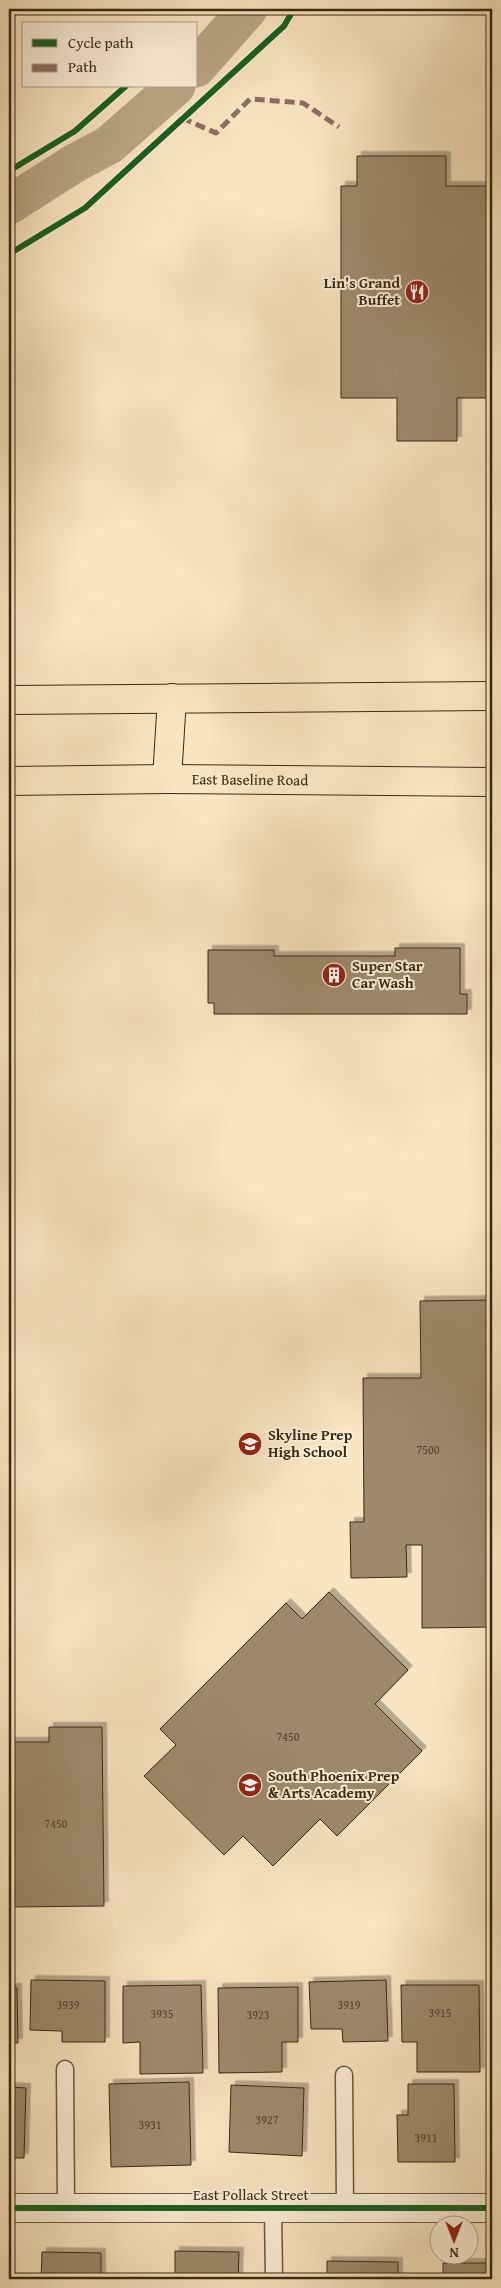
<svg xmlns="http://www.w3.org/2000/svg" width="501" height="2288" font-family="'Gentium Book Plus',serif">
<defs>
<filter id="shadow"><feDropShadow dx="4.5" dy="-4.5" stdDeviation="0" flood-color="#0004"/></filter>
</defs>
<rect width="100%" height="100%" fill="#f9e5c1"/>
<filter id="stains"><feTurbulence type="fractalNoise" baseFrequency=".004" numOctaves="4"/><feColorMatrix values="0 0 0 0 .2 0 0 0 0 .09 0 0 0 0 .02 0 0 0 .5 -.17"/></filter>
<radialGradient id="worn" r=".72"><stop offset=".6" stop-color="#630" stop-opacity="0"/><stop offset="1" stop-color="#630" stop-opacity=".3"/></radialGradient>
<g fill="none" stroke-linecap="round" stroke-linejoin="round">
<!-- canal -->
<path stroke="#b8a586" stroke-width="39" d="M 196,68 L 248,9
M 9,205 L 75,163 L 109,145 L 176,86"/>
</g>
<!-- building -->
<path fill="#9d8a6d" stroke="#392813" filter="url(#shadow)" d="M 357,156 L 446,156 L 446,186 L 492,186 L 492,398 L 457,398 L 457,441 L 397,441 L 397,398 L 341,398 L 341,186 L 357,186 Z
M 395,948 L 460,948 L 460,994 L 467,994 L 467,1014 L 214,1014 L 214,1003 L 208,1003 L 208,950 L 274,950 L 274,956 L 395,956 Z
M 492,1300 L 492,1627 L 422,1628 L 422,1545 L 406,1545 L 407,1577 L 351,1578 L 350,1522 L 364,1522 L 363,1378 L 421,1378 L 420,1301 Z
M 329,1592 L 408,1670 L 375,1704 L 422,1751 L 337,1836 L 320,1819 L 273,1866 L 243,1836 L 224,1855 L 144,1776 L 176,1745 L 160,1729 L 286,1603 L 302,1619 Z
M 49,1727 L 102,1727 L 104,1906 L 9,1907 L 9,1742 L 49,1742 Z
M 31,1980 L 105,1981 L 105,2042 L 62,2042 L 62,2031 L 30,2030 Z
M 386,1980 L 388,2041 L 343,2042 L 342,2029 L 311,2029 L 309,1982 Z
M 201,1985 L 203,2073 L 140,2074 L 140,2042 L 123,2043 L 123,1986 Z
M 401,1985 L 479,1985 L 480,2072 L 417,2072 L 417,2042 L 402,2042 Z
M 298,1987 L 298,2042 L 282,2042 L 282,2072 L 219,2073 L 218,1988 Z
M 9,1988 L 17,1988 L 18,2043 L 9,2043 Z
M 189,2082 L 191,2165 L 111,2167 L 109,2084 Z
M 408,2084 L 454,2084 L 455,2162 L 398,2162 L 397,2115 L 408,2115 Z
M 231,2085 L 304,2088 L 302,2156 L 229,2152 Z
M 9,2087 L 26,2088 L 24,2158 L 9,2158 Z
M 175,2251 L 239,2252 L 238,2279 L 175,2279 Z
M 42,2252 L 101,2253 L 101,2279 L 41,2279 Z
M 327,2261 L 398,2262 L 398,2279 L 327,2279 Z
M 443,2263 L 492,2263 L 492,2279 L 443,2279 Z"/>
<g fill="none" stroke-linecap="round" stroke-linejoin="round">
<!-- lane casing -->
<g stroke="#69573e" stroke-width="19">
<path id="lane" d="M 65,2069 L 66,2208
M 344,2075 L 345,2208
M 273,2208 L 274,2279"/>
</g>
<!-- street casing -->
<g stroke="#69573e" stroke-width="30">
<path id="street" d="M 9,2208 L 492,2208"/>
</g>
<!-- primary casing -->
<g stroke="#392813" stroke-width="30">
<g id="primary">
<path d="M 9,700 L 492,696"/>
<path d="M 167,779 L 172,698"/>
<path id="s1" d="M 9,781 L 167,779 L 492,782"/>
</g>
</g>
<!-- lane -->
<use href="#lane" stroke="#fbeed7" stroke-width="16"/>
<!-- street -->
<use href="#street" stroke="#fbeed7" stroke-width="28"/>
<!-- primary -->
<use href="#primary" stroke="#f9e5c1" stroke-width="28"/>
<!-- quiet -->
<path stroke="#8d6e63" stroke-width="5" stroke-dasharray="10 5" stroke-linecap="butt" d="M 182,118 L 216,133 L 250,99 L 303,103 L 339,127"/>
<!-- cycleway casing -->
<g stroke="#fbeed7" stroke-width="9">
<path id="cycleway" d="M 9,171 L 75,131 L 126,86
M 9,254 L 85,208 L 284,26 L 294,9
M 9,2208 L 492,2208"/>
</g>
<!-- cycleway -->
<use href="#cycleway" stroke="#1b5e20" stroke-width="6"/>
</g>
<!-- icons -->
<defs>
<g id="restaurant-disc" transform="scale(1.25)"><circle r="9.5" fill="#8f2418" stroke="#fbeed7"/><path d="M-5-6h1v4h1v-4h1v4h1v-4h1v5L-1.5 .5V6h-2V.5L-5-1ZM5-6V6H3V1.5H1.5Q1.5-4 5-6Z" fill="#fff"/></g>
<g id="building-disc" transform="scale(1.25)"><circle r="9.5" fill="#8f2418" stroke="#fbeed7"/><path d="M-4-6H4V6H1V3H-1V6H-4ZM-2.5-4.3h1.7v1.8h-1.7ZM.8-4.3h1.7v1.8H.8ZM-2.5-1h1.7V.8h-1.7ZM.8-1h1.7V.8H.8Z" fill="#fff"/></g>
<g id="school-disc" transform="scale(1.25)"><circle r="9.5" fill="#8f2418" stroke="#fbeed7"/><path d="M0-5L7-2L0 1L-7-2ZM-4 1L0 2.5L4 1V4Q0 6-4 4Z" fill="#fff"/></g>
</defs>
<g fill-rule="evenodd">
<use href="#restaurant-disc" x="417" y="292"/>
<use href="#building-disc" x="334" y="975"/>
<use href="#school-disc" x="250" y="1444"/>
<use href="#school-disc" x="250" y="1785"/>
</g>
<g text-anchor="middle" stroke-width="4" stroke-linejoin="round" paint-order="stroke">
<!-- number labels -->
<g font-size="12" fill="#52402a">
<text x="428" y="1454">7500</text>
<text x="288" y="1741">7450</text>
<text x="56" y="1828">7450</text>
<text x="68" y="2009">3939</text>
<text x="349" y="2009">3919</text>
<text x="440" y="2017">3915</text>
<text x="162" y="2018">3935</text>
<text x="258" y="2019">3923</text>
<text x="267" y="2124">3927</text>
<text x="150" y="2129">3931</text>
<text x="426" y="2142">3911</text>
</g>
<!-- poi labels -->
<g font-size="15" font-weight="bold" fill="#392813" stroke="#fbeed7" text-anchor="start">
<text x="400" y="288" text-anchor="end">Lin's Grand<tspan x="400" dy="17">Buffet</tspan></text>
<text x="352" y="971">Super Star<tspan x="352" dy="17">Car Wash</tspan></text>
<text x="268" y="1440">Skyline Prep<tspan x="268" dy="17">High School</tspan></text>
<text x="268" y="1781">South Phoenix Prep<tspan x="268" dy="17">&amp; Arts Academy</tspan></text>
</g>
<!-- street labels -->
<g font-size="15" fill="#392813" stroke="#fbeed7">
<text dy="5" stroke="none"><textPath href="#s1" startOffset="241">East Baseline Road</textPath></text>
<text x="251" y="2200">East Pollack Street</text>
</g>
</g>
<!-- margin -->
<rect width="501" height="2288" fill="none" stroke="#f9e5c1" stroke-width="30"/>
<rect x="10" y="10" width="481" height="2268" fill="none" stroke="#392813" stroke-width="2.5"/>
<rect x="15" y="15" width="471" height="2258" fill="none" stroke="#392813"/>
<!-- legend -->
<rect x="22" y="22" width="175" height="65" fill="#fbeed7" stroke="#ad9f89"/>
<rect x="32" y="39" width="25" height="8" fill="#1b5e20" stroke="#ad9f89"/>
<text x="68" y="48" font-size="15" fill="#392813">Cycle path</text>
<rect x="32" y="64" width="25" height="8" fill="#8d6e63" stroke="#ad9f89"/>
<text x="68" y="72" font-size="15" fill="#392813">Path</text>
<!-- north arrow -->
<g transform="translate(454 2240) rotate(180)"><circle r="24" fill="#fbeed7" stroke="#ad9f89"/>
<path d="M0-4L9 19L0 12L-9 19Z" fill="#8f2418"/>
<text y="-8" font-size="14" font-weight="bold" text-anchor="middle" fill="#392813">N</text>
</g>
<rect width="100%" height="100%" filter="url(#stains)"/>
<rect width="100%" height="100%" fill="url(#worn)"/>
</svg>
